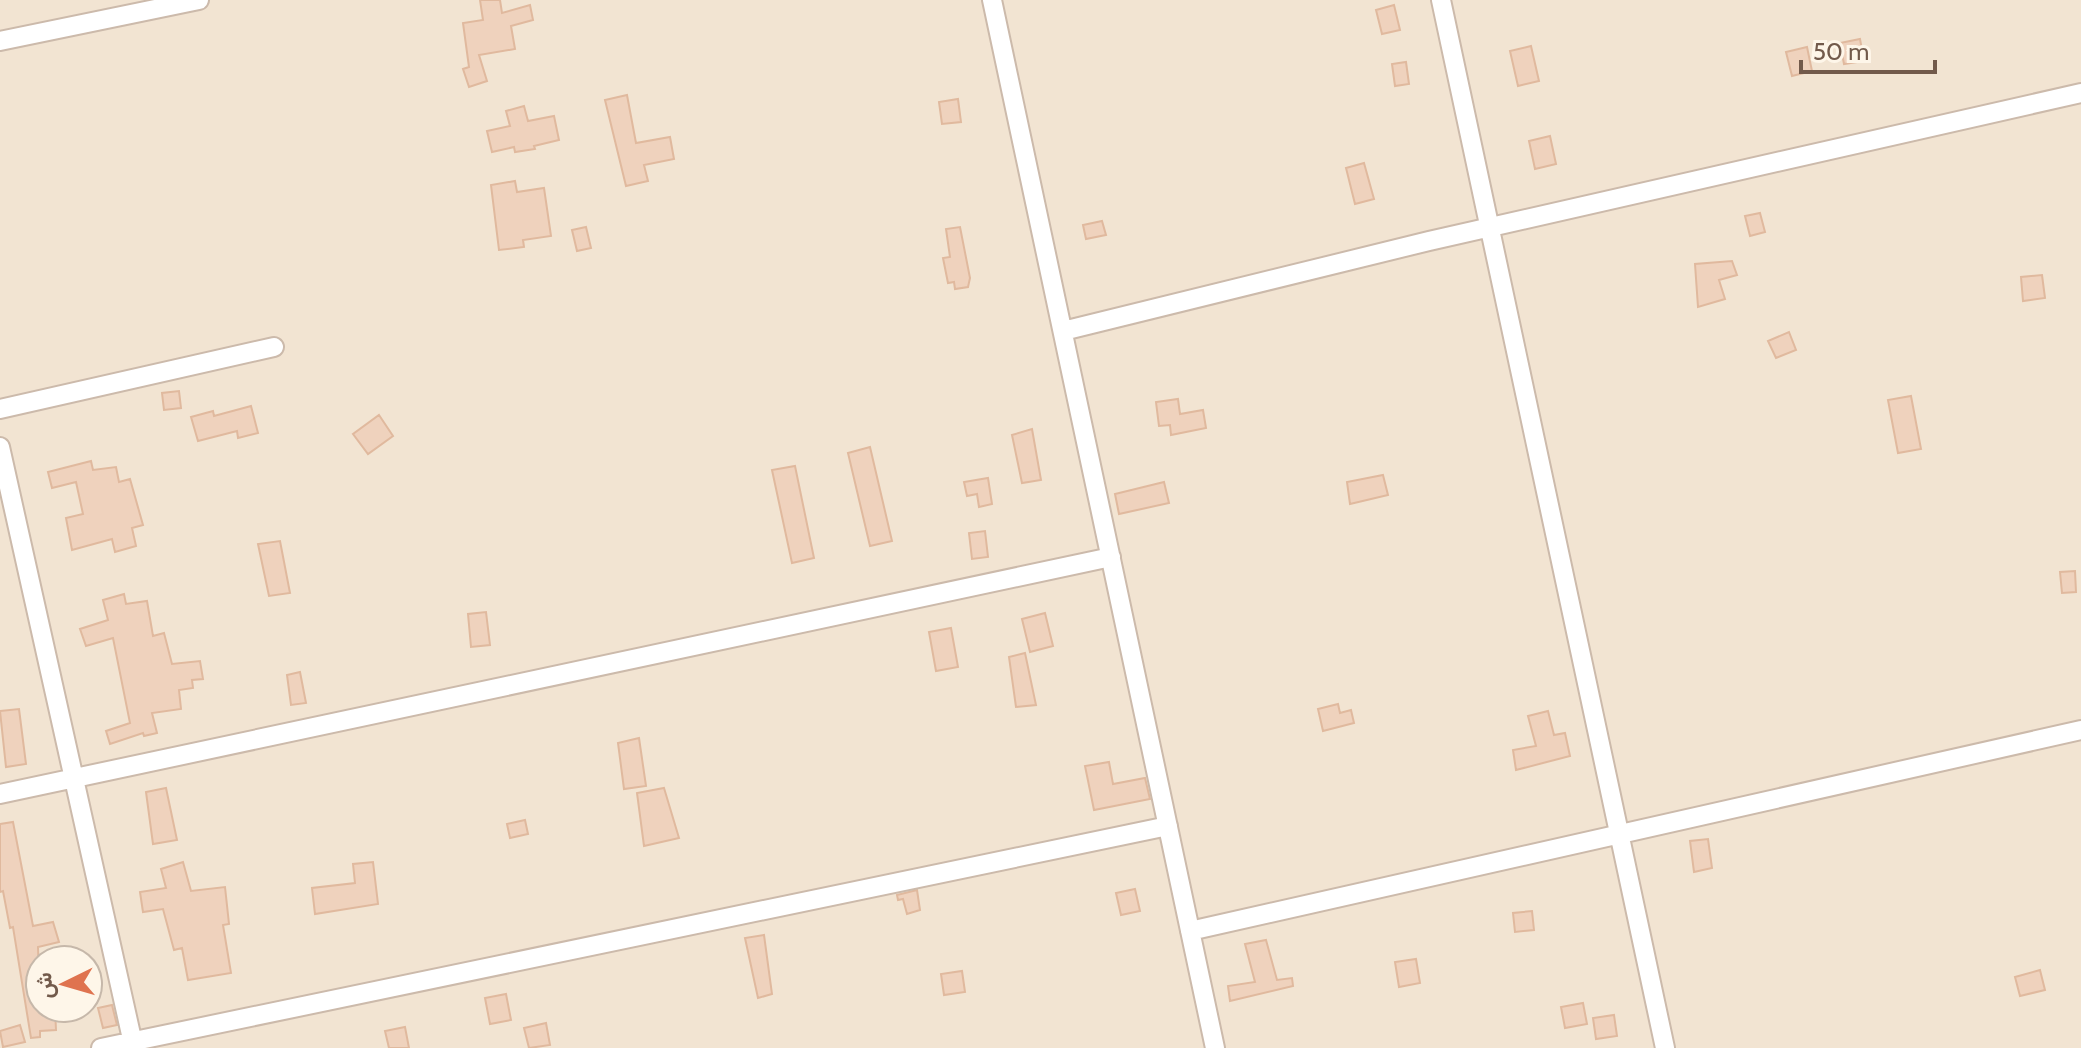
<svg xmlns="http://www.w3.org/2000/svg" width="2081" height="1048" font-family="Cabin,Vazirmatn,sans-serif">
<rect width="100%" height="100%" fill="#fbf2e4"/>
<!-- residential -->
<path fill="#f2e4d2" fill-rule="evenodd" d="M 0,0 L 2081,0 L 2081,1048 L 0,1048 ZM 40,960 L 88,960 L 88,1008 L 40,1008 Z"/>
<!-- building -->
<path fill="#efd2bd" stroke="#e0b99e" stroke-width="2" d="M 480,0 L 500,0 L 502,13 L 530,5 L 533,20 L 511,26 L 515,49 L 479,55 L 487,81 L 469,87 L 463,69 L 469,67 L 463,23 L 483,20 Z
M 1394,5 L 1400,30 L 1382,34 L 1376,10 Z
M 1860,39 L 1864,61 L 1844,64 L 1840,43 Z
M 1531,46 L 1539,81 L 1518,86 L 1510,51 Z
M 1807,47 L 1812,71 L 1792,76 L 1786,52 Z
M 1406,62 L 1409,84 L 1395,86 L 1392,64 Z
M 627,95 L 636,143 L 670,137 L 674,159 L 644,165 L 648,181 L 626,186 L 605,100 Z
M 958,99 L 961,122 L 942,124 L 939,102 Z
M 524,106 L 528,121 L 554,116 L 559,140 L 534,146 L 535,149 L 515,152 L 514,147 L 492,152 L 487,131 L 510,126 L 506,111 Z
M 1550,136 L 1556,164 L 1535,169 L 1529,141 Z
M 1364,163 L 1374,199 L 1355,204 L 1346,168 Z
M 515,181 L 517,192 L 544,188 L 551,236 L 523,240 L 524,247 L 499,250 L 491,185 Z
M 1760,213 L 1765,232 L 1750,236 L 1745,216 Z
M 1102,221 L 1106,235 L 1086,239 L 1083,225 Z
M 586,227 L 591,248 L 577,251 L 572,230 Z
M 960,227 L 970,278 L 968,287 L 955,289 L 954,282 L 948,283 L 943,258 L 950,257 L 946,229 Z
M 1732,261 L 1737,275 L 1719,280 L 1725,299 L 1698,307 L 1695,264 Z
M 2042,275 L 2045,298 L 2023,301 L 2021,277 Z
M 1789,332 L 1796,350 L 1776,358 L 1768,341 Z
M 179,391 L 181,408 L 164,410 L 162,393 Z
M 1911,396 L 1921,449 L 1898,453 L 1888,400 Z
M 1178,399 L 1180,414 L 1203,410 L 1206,428 L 1171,435 L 1170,425 L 1159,426 L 1156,402 Z
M 251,406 L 258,433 L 238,438 L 237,431 L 198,441 L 191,417 L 213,411 L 214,416 Z
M 379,415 L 393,436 L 368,454 L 353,434 Z
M 1032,429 L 1041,480 L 1022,483 L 1012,435 Z
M 870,447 L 892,541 L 870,546 L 848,453 Z
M 91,461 L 93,470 L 116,467 L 119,482 L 130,479 L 143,525 L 132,528 L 136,546 L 115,552 L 112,539 L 72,550 L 66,518 L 83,514 L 76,482 L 52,488 L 48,472 Z
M 795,466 L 814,558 L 792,563 L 772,470 Z
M 1383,475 L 1388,495 L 1350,504 L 1347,482 Z
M 988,478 L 992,504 L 979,507 L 977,494 L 967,496 L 964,482 Z
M 1164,482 L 1169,503 L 1119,514 L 1115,494 Z
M 985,531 L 988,557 L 972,559 L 969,533 Z
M 280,541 L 290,593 L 269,596 L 258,544 Z
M 2075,571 L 2076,592 L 2062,593 L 2060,572 Z
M 124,594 L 126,604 L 147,601 L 153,636 L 164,633 L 172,664 L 200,661 L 203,679 L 192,680 L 193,688 L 179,690 L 181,709 L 152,713 L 157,733 L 144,736 L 143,733 L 110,744 L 106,731 L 130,723 L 113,638 L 86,646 L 80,629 L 108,620 L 103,600 Z
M 486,612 L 490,645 L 471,647 L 468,614 Z
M 1045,613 L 1053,646 L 1030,652 L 1022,619 Z
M 951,628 L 958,667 L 936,671 L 929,632 Z
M 1025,653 L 1036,705 L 1016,707 L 1009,657 Z
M 300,672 L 306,703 L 291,705 L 287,675 Z
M 1338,704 L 1340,713 L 1351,710 L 1354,723 L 1323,731 L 1318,709 Z
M 19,709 L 26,764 L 6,767 L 0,711 Z
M 1548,711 L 1554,735 L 1565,733 L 1570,756 L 1516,770 L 1513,750 L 1536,746 L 1528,716 Z
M 639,738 L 646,786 L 624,789 L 618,743 Z
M 1109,762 L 1113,784 L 1145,778 L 1150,799 L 1094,810 L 1085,766 Z
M 166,788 L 177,840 L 153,844 L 146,792 Z
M 664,788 L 679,838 L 644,846 L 637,793 Z
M 525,820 L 528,834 L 510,838 L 507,824 Z
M 13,822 L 33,926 L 53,922 L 59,942 L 38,947 L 40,1008 L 55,1008 L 56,1030 L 40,1031 L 40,1037 L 31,1038 L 13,927 L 10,928 L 3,891 L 0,892 L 0,824 Z
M 1708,839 L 1712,868 L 1694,872 L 1690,841 Z
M 183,862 L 191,891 L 225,887 L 229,924 L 223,925 L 231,973 L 188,980 L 182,948 L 174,950 L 163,909 L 143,912 L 140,892 L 166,888 L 161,869 Z
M 373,862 L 378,904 L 315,914 L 312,888 L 355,883 L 353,864 Z
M 1135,889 L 1140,911 L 1121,915 L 1116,893 Z
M 917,890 L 920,910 L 907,914 L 903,899 L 898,900 L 897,895 Z
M 1532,911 L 1534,930 L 1515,932 L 1513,913 Z
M 764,935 L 772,994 L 758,998 L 745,938 Z
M 1266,940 L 1277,980 L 1292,978 L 1293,986 L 1230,1001 L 1228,986 L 1255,982 L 1245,944 Z
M 1416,959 L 1420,983 L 1399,987 L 1395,962 Z
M 2040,970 L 2045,990 L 2020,996 L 2015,977 Z
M 962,971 L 965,992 L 944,995 L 941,974 Z
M 506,994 L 511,1020 L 490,1024 L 485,998 Z
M 1583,1003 L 1587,1024 L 1565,1028 L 1561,1007 Z
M 112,1005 L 117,1025 L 103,1028 L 98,1008 Z
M 1614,1015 L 1617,1036 L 1596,1039 L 1593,1018 Z
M 546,1023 L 550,1045 L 529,1048 L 524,1028 Z
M 20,1025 L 25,1042 L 3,1047 L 0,1031 Z
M 405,1027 L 409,1048 L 389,1048 L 385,1031 Z"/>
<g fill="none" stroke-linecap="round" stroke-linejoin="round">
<!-- minor casing -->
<g stroke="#ccbaab" stroke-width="22">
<path id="minor" d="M 992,0 L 1215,1048
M 1441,0 L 1665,1048
M 0,41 L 199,0
M 1063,331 L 1429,241 L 2081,93
M 0,409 L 274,347
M 0,447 L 134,1048
M 0,794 L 1111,557
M 1190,931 L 2081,730
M 101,1048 L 1168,826"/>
</g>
<!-- minor -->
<use href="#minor" stroke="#fff" stroke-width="18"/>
</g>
<!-- north arrow -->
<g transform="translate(64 984) rotate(265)"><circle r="38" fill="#fef6e9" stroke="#c6b8aa" stroke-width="2"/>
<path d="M0-6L14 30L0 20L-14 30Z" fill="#df734f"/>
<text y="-12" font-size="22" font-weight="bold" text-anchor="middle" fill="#725a4b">ش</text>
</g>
<!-- scale -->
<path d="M1801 60v12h134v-12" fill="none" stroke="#725a4b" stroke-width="4"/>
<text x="1813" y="60" font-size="24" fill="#725a4b" stroke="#fef6e9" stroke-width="6" paint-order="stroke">50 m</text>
</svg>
